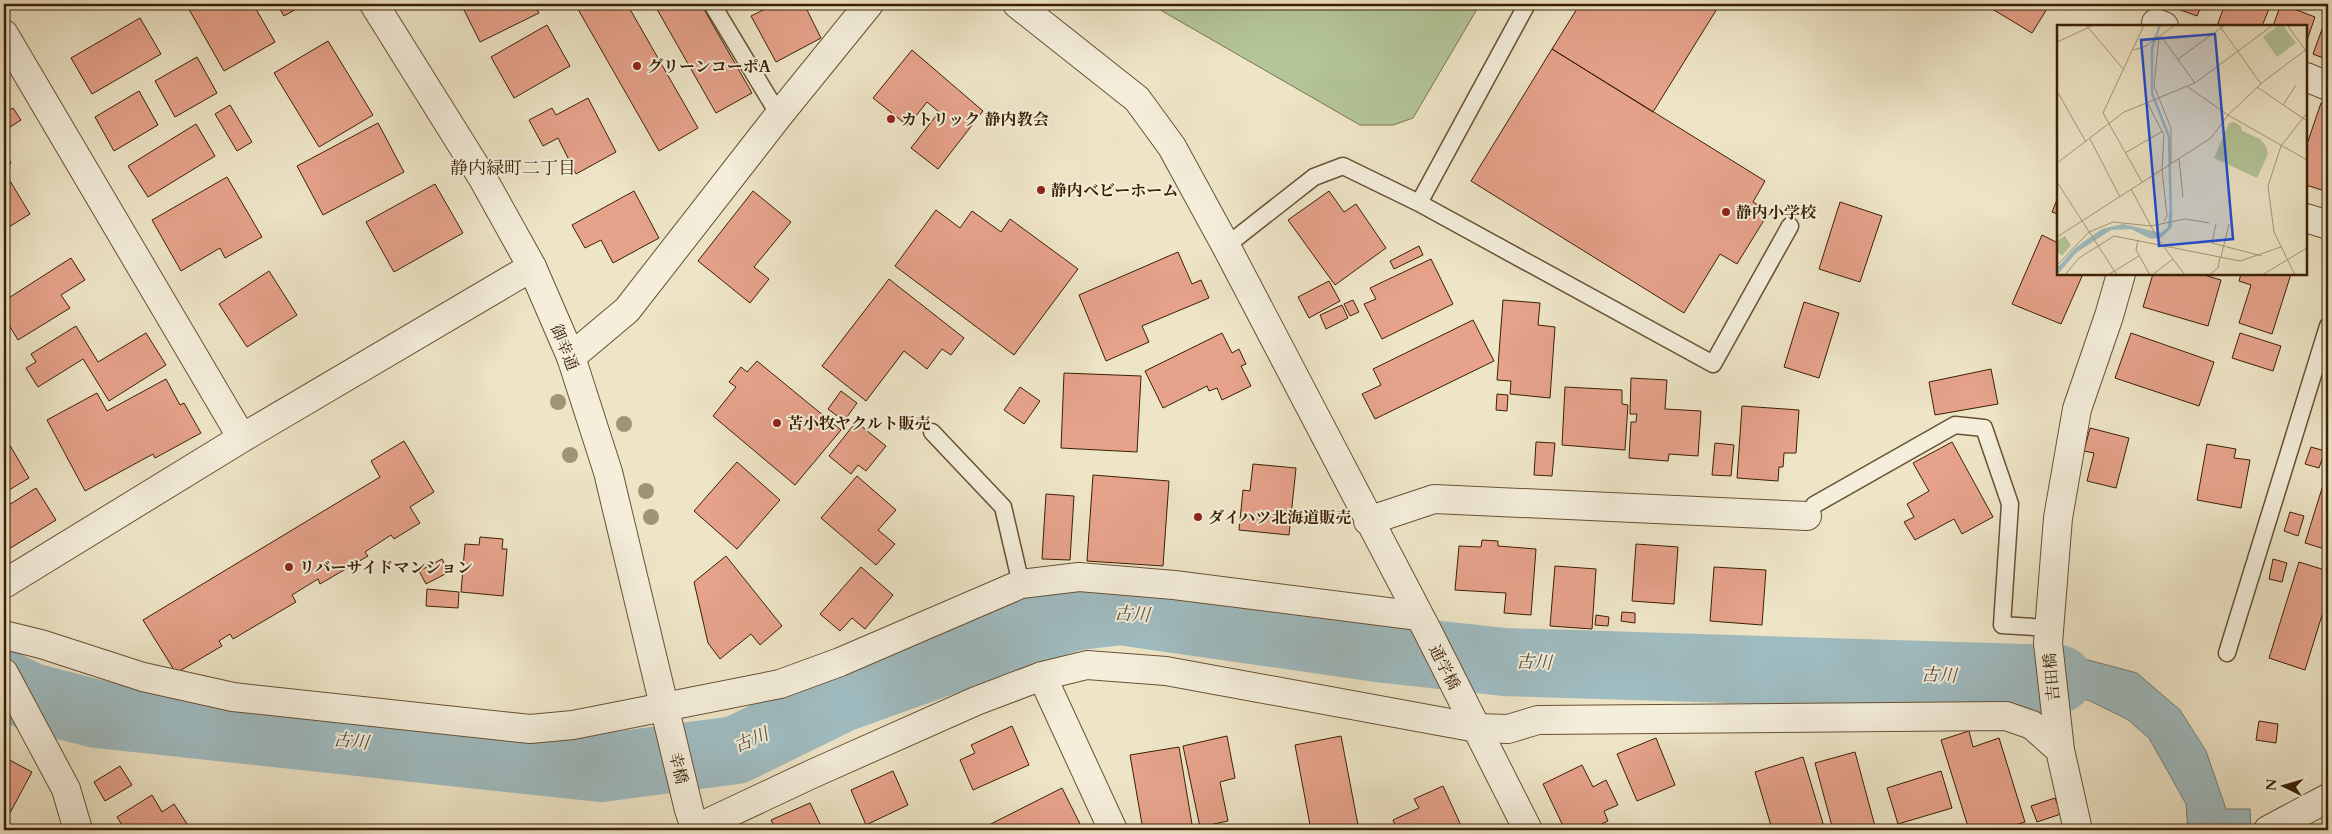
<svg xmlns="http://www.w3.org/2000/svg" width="2332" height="834" font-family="Cardo,'Noto Serif JP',serif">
<rect width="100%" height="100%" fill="#eee5c7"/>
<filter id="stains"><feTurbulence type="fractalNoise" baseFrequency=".004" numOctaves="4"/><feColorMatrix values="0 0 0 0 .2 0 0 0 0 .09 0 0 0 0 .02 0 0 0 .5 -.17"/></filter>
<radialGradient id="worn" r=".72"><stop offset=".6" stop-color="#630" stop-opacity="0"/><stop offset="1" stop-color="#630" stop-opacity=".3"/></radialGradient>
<!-- green -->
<path fill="#b4c699" stroke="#78734e" d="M 1150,4 L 1480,4 L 1413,118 L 1393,125 L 1360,125 Z"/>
<!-- water -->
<path fill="#9fbcc1" stroke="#777e75" d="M 1968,657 L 2077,657 L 2137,673 L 2180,710 L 2206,751 L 2226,809 L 2250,809 L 2251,830 L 2188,830 L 2186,804 L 2149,738 L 2127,719 L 2088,700 L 1966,690 Z"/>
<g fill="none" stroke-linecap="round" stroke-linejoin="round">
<!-- river -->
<path stroke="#9fbcc1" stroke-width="68" d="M 4,684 L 31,697 L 97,714 L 601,768 L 736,750 L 842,698 L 1006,639 L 1072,617 L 1120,611 L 1385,649 L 1504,662 L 2059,679"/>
</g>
<!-- building -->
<path fill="#e6a28b" stroke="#3b2002" d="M 186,4 L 253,4 L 275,42 L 224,71 Z
M 277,4 L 305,4 L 284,16 Z
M 461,4 L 534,4 L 539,13 L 480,42 Z
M 575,4 L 627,4 L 698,128 L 659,151 Z
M 654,4 L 701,4 L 752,93 L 716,113 Z
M 775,4 L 804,4 L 821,38 L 776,62 L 751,16 Z
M 1580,4 L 1720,4 L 1653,112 L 1552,49 Z
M 1984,4 L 2050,4 L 2032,33 Z
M 2164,4 L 2202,4 L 2197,16 Z
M 2225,4 L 2271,4 L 2262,26 L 2217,26 Z
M 2281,4 L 2315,17 L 2306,43 L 2306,26 L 2273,26 Z
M 140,18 L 161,54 L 92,94 L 71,58 Z
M 2325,21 L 2328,22 L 2328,60 L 2313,54 Z
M 547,25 L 570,66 L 514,98 L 491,57 Z
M 328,41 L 373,115 L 319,147 L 274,73 Z
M 1552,49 L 1765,181 L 1753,202 L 1769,212 L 1737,264 L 1720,254 L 1684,313 L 1471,181 Z
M 912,50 L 983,111 L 938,169 L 911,148 L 939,112 L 927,102 L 908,126 L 873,98 Z
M 197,57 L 217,93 L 175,117 L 155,81 Z
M 139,91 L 158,125 L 114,151 L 95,117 Z
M 588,98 L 616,152 L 576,174 L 558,138 L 543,146 L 529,120 L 552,108 L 556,115 Z
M 2321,103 L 2328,105 L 2328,192 L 2306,185 L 2306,147 Z
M 230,105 L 252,142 L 237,151 L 215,114 Z
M 13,108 L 21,120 L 4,131 L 4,114 Z
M 378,123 L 404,172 L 323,215 L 297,166 Z
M 196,124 L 215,156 L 148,197 L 128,166 Z
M 4,150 L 11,163 L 4,167 Z
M 227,177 L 262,237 L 225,258 L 220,248 L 181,271 L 152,220 Z
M 10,181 L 30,214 L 4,230 L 4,185 Z
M 435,184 L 463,233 L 394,272 L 366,222 Z
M 634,191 L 659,238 L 613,263 L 601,240 L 585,248 L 572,225 Z
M 753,191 L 791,222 L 754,267 L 769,279 L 750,303 L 698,261 Z
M 1329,191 L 1344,212 L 1356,204 L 1386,248 L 1335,285 L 1288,220 Z
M 2058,197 L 2058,214 L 2052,212 Z
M 1840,202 L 1882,216 L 1860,282 L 1819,269 Z
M 936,210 L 960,228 L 972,211 L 1001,232 L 1010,219 L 1078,269 L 1014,355 L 895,266 Z
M 2042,235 L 2058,243 L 2058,274 L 2083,274 L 2061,324 L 2012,304 Z
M 1419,246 L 1423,255 L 1394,269 L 1390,261 Z
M 1178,252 L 1192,284 L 1201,280 L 1209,298 L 1142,326 L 1149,342 L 1106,361 L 1079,295 Z
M 71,258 L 85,280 L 61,295 L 70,308 L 18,340 L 4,317 L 4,301 Z
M 1431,259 L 1453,304 L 1382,339 L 1364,304 L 1376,299 L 1370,288 Z
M 269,271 L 297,315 L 247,347 L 219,304 Z
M 2153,274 L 2201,274 L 2221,280 L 2208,326 L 2143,307 Z
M 2241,274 L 2291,274 L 2272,334 L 2239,323 L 2251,285 L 2239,281 Z
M 889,279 L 964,338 L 951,355 L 942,349 L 927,369 L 904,351 L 866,401 L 822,366 Z
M 1329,281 L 1340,301 L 1309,318 L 1298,297 Z
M 1353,300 L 1359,312 L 1350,316 L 1344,304 Z
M 1503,300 L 1540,303 L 1538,325 L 1555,327 L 1550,398 L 1510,394 L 1511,381 L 1497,380 Z
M 1804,302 L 1839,313 L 1819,378 L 1784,367 Z
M 1342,305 L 1348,318 L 1326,329 L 1320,315 Z
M 1473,320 L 1494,361 L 1375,419 L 1362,394 L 1381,385 L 1373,369 Z
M 76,326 L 98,362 L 146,333 L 166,365 L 109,401 L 83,359 L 38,387 L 26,368 L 36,362 L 31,354 Z
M 1222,333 L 1232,353 L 1239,349 L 1246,364 L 1241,366 L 1251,386 L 1222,400 L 1217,388 L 1209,391 L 1207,386 L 1163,408 L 1145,371 Z
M 2131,333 L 2214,362 L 2199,406 L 2115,378 Z
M 2240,333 L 2281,346 L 2273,371 L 2232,358 Z
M 757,361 L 841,430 L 795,485 L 713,416 L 736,387 L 729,382 L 741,367 L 747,372 Z
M 1991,369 L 1998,404 L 1935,415 L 1929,382 Z
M 1064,373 L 1141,376 L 1137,452 L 1061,448 Z
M 1631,378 L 1667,380 L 1665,409 L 1701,411 L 1698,456 L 1669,454 L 1668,461 L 1629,458 L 1631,422 L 1636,422 L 1637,414 L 1630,414 Z
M 166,379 L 180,405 L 184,403 L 201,433 L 155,458 L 153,454 L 85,491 L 47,420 L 97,393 L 107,411 Z
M 1020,387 L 1040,401 L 1024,424 L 1004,410 Z
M 1565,387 L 1622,390 L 1622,404 L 1628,405 L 1625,450 L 1562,445 Z
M 841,391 L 857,403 L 844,421 L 828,409 Z
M 1497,394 L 1508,395 L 1507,411 L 1496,410 Z
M 1742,406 L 1799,410 L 1796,453 L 1784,453 L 1783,467 L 1779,467 L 1778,481 L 1737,478 Z
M 856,422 L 886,446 L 866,471 L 858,465 L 851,474 L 829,456 Z
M 2090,428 L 2129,438 L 2116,488 L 2087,481 L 2094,453 L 2084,451 Z
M 404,441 L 434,492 L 410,507 L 420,523 L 394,539 L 391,535 L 365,552 L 368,556 L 320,584 L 318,579 L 292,595 L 296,602 L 233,639 L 230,634 L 219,641 L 222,646 L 176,673 L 143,620 L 380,477 L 371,461 Z
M 8,442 L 29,478 L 4,493 L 4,444 Z
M 1536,442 L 1555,443 L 1552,476 L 1534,475 Z
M 1952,442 L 1993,517 L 1962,534 L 1954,519 L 1915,540 L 1904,522 L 1914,517 L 1907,504 L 1929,491 L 1913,463 Z
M 1715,443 L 1734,445 L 1731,476 L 1712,475 Z
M 2207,444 L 2236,449 L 2234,458 L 2250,460 L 2241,508 L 2197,500 Z
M 2311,447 L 2325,451 L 2319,468 L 2305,464 Z
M 737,462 L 780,500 L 737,549 L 694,511 Z
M 1253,464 L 1296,468 L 1289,535 L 1239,530 L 1243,490 L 1250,491 Z
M 2328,469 L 2328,550 L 2305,543 Z
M 1093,475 L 1169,481 L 1163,566 L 1087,561 Z
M 857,476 L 896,510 L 878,530 L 895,544 L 876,565 L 821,518 Z
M 36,488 L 56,520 L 4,552 L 4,508 Z
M 1046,494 L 1074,496 L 1070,560 L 1042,559 Z
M 2290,512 L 2304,516 L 2298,536 L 2284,531 Z
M 480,537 L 503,539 L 502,549 L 507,549 L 503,596 L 461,592 L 465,544 L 479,545 Z
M 1482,540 L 1498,541 L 1498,546 L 1536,549 L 1531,615 L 1504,613 L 1506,593 L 1455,590 L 1459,546 L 1481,547 Z
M 1636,544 L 1678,547 L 1674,604 L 1632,601 Z
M 726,556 L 782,626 L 760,645 L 751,634 L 720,659 L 708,643 L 694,582 Z
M 442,559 L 449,572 L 426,584 L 419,571 Z
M 2273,559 L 2287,563 L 2282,582 L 2269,579 Z
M 2299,562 L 2328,571 L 2328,596 L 2305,670 L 2269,658 Z
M 1555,566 L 1596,569 L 1592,629 L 1550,626 Z
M 861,567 L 893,595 L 865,629 L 852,618 L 840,631 L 820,614 Z
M 1714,567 L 1766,570 L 1762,625 L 1710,621 Z
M 427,589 L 459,592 L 458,608 L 426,606 Z
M 1622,612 L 1635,613 L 1635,623 L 1621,621 Z
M 1596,615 L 1609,617 L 1608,626 L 1595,625 Z
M 2259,721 L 2278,724 L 2276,743 L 2256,740 Z
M 1012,726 L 1029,765 L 973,790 L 960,760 L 975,753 L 971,745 Z
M 1969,731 L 1973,747 L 1999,738 L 2025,822 L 1999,830 L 1969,830 L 1941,740 Z
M 1227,736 L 1235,778 L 1220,782 L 1228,821 L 1200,827 L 1183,746 Z
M 1341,736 L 1359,830 L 1311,830 L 1295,745 Z
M 1656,738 L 1675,785 L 1637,801 L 1617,754 Z
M 1179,747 L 1193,830 L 1143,830 L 1130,755 Z
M 1855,752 L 1876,830 L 1833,830 L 1815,763 Z
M 4,757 L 32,772 L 4,824 Z
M 1803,757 L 1825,830 L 1767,830 L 1772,829 L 1755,772 Z
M 1582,765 L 1593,787 L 1606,780 L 1618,805 L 1604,811 L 1608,821 L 1589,830 L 1565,830 L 1543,784 Z
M 120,766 L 132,785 L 105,801 L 94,782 Z
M 893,771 L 908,805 L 866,825 L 851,790 Z
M 1941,771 L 1952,808 L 1898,824 L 1887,788 Z
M 1443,786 L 1463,830 L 1397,830 L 1393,820 L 1419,808 L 1414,799 Z
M 1062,788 L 1083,830 L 979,830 Z
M 152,795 L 162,812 L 174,804 L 191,830 L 125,830 L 117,817 Z
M 2055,798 L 2061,814 L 2037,822 L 2031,806 Z
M 810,803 L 823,830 L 776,830 L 771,820 Z
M 1627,824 L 1630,830 L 1613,830 Z
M 1958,825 L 1960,830 L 1940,830 Z"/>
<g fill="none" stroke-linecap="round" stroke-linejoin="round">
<!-- service casing -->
<g stroke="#685133" stroke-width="19">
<path id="service" d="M 712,4 L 779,115
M 1419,203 L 1713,364 L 1790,226
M 1226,246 L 1314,177 L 1343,166 L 1419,203 L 1527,4
M 932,432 L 1003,507 L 1021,584
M 1807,516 L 1814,505 L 1955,425 L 1984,428 L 2010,504 L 2002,625 L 2049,628
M 2227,653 L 2328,326"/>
</g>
<!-- minor casing -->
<g stroke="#685133" stroke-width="30">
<path id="minor" d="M 2156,23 L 2164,26
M 4,34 L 242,438
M 2306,77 L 2328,86
M 2306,218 L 2328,225
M 571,357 L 627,310 L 779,115 L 869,4
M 1368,521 L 1434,499 L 1807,516
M 4,584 L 242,438 L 532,267
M 4,635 L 41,644 L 143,677 L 233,697 L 530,729 L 573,725 L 780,684 L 840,662 L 1021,584 L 1079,577 L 1174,585 L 1419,616
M 1042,676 L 1113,830
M 695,829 L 812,774 L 976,701 L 1042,676 L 1087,665 L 1166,671 L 1477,728 L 1508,729 L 1538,720 L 2006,716 L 2032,725 L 2060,750
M 2078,830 L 2060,750 L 2048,643 L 2058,518 L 2077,409 L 2109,316 L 2121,274
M 2268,830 L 2328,798"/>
</g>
<!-- tertiary casing -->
<g stroke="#685133" stroke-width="30">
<path id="tertiary" d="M 374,4 L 482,177 L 532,267 L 571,357 L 608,472 L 689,810 L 696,830
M 1017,4 L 1137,99 L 1172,147 L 1226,246 L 1427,630 L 1528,830
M 4,673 L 66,789 L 78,830"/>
</g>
<!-- service -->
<use href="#service" stroke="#f4eedb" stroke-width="16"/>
<!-- minor -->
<use href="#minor" stroke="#f4eedb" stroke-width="28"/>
<!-- tertiary -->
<use href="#tertiary" stroke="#f4eedb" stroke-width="28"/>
</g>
<!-- trees -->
<g fill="#9f9473">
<circle cx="558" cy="402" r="8"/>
<circle cx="624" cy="424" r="8"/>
<circle cx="570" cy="455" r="8"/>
<circle cx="646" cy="491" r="8"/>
<circle cx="651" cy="517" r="8"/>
</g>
<!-- markers -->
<g fill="#8f2418" stroke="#f4eedb" stroke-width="2">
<circle cx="637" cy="66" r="5"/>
<circle cx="891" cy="119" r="5"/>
<circle cx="1041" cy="190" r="5"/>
<circle cx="1726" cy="212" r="5"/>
<circle cx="777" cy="423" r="5"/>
<circle cx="1198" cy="517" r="5"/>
<circle cx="289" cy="567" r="5"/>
</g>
<g text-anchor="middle" stroke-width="4" stroke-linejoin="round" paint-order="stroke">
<!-- poi labels -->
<g font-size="16" font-weight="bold" fill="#3b2002" stroke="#f4eedb" text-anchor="start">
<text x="647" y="72">グリーンコーポA</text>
<text x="901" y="125">カトリック 静内教会</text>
<text x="1051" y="196">静内ベビーホーム</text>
<text x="1736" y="218">静内小学校</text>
<text x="787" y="429">苫小牧ヤクルト販売</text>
<text x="1208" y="523">ダイハツ北海道販売</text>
<text x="299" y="573">リバーサイドマンション</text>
</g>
<!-- street labels -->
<g font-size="16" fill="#3b2002" stroke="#f4eedb">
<text transform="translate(565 347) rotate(68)" y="6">御幸通</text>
<text transform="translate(1445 667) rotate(63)" y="6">通学橋</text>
<text transform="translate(2051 677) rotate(-95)" y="6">吉田橋</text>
<text transform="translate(679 768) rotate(77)" y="6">幸橋</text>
</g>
<!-- neighbourhood labels -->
<g font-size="18" fill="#3b2002" stroke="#f4eedb">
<text x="513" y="174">静内緑町二丁目</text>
</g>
<!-- water labels -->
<g font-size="18" font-style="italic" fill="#594f3b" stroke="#f4eedb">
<text transform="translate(1132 614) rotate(4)" y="6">古川</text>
<text transform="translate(1534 662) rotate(2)" y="6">古川</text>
<text transform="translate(1939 675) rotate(2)" y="6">古川</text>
<text transform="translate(751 740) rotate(-23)" y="6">古川</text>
<text transform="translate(351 741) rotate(6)" y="6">古川</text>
</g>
</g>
<!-- overview -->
<g transform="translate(2057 25)">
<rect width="250" height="250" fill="#eee5c7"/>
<path d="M 222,0 L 226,0 L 239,18 L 220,32 L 206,12 ZM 177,97 L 184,101 L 185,106 L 203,114 L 209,121 L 211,129 L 200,153 L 157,133 L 172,98 ZM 8,211 L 14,220 L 5,231 L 0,226 L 0,216 Z" fill="#b4c699"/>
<path d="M 115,187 L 115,202 L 104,213 L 94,214 L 74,204 L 54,205 L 20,227 L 0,250 L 0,243 L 18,223 L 45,204 L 66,199 L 104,208 L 111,202 L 112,188 Z" fill="#9fbcc1"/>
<path fill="none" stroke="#9fbcc1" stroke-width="2.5" d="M 103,0 L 95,23 L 95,68 L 112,112 L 114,194"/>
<path fill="none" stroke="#a69678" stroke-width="1" d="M 29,0 L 67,45M 162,0 L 204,59M 230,0 L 250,27M 104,11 L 138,58M 102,12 L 97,61 L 114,103 L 114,139M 0,17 L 37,0M 77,25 L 89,21 L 118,0M 121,34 L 168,0M 131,62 L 171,90 L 250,135M 200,62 L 250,96M 0,66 L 29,117M 90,77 L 107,110 L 105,145 L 110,191 L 107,196M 226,80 L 239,60M 33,114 L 63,172M 68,128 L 106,106M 122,134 L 126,172M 0,138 L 67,87 L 138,58 L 216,0M 0,157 L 60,250M 85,157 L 46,88 L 87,0M 74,164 L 101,214 L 128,250M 159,199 L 155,218 L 205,231M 0,212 L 154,113 L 171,90 L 207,56 L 250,24M 81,215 L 79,225 L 93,250M 164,232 L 172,199M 0,240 L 32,207 L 56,197 L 94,201 L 128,194 L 152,198M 8,250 L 22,233 L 57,211 L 183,236 L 224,222M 51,250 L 82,231M 95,250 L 116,234M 152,250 L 161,243 L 163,232M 205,250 L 250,223M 238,250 L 217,207 L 211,161 L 224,121 L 250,88"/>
<path fill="#1d4ed8" fill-opacity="0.15" stroke="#1d4ed8" stroke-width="2.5" d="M 158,9 L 176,214 L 102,221 L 84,15 Z"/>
<rect width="250" height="250" fill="none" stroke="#3b2002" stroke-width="2.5"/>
</g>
<!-- margin -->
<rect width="2332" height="834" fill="none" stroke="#eee5c7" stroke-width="20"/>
<rect x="5" y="5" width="2322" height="824" fill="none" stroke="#3b2002" stroke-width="2.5"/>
<rect x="10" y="10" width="2312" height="814" fill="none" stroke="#3b2002"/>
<!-- north arrow -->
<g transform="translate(2284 786) rotate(275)" stroke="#f4eedb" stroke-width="4" paint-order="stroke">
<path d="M0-4L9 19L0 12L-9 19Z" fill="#3b2002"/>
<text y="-8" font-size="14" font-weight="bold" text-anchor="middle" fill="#3b2002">N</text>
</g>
<rect width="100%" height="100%" filter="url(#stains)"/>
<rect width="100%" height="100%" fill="url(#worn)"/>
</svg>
